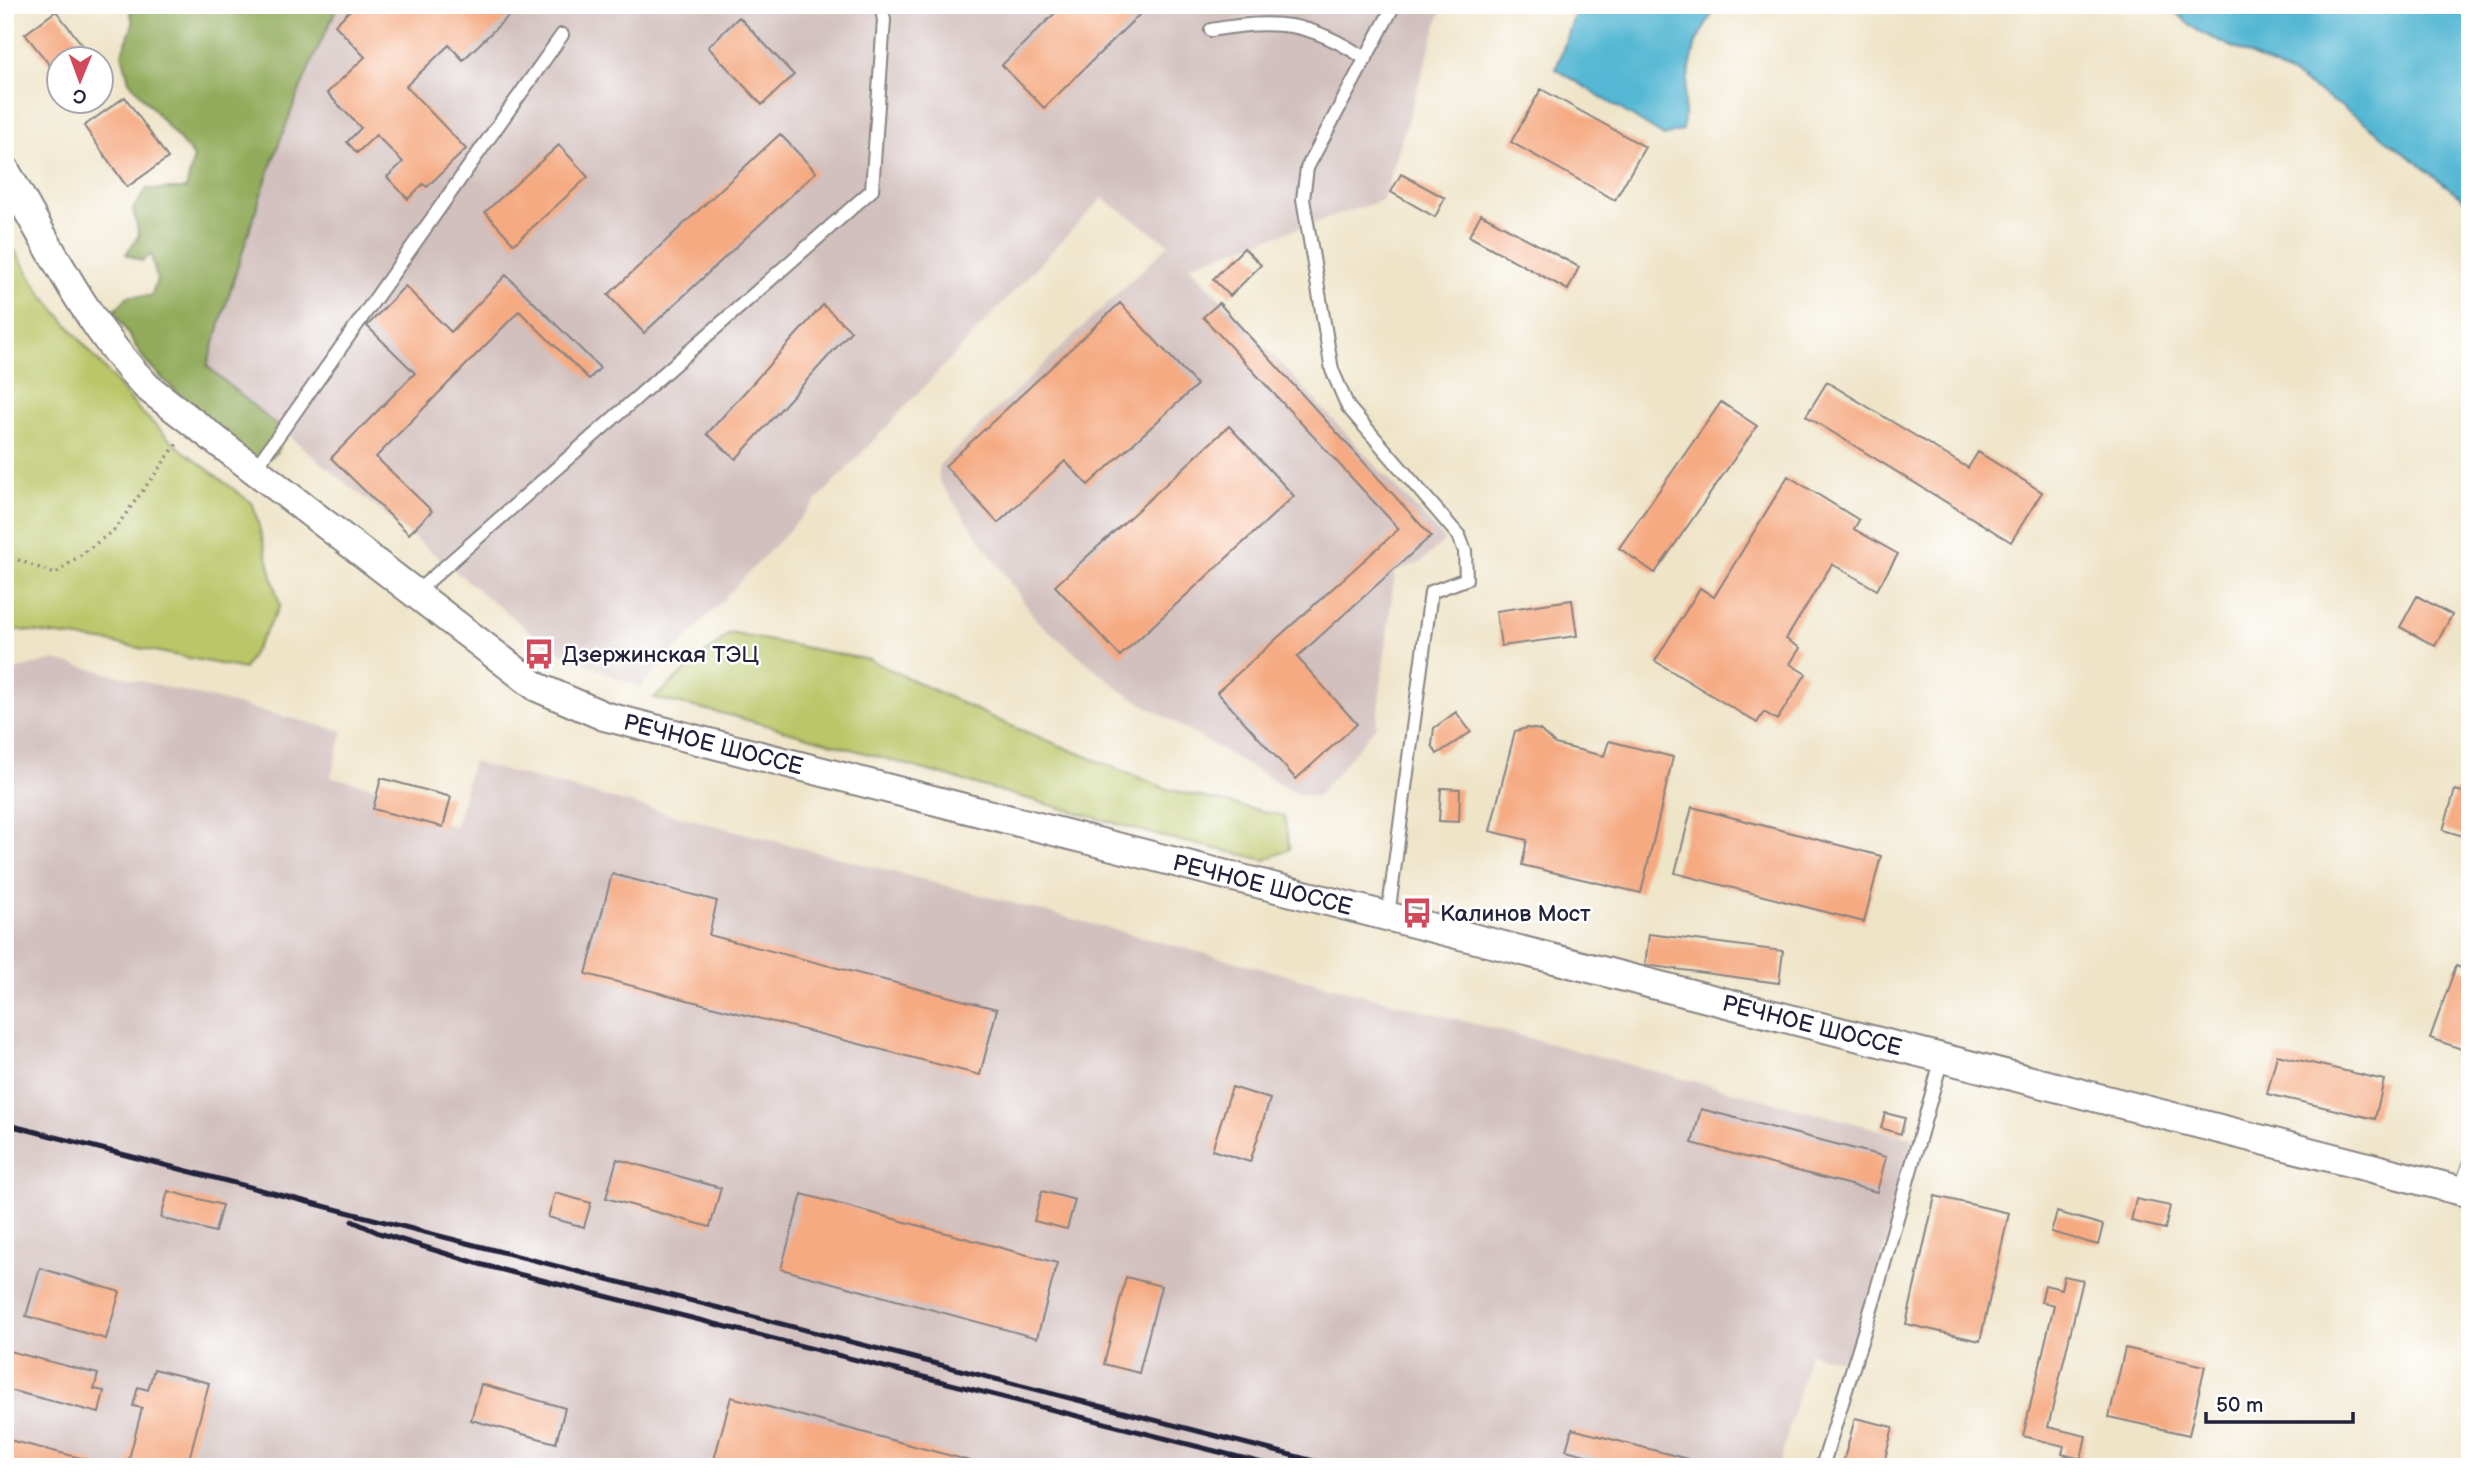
<svg xmlns="http://www.w3.org/2000/svg" width="2475" height="1472" font-family="'Balsamiq Sans',sans-serif">
<rect width="100%" height="100%" fill="#fff"/>
<filter id="ink" filterUnits="userSpaceOnUse"><feTurbulence type="fractalNoise" baseFrequency=".0143" numOctaves="2"/><feDisplacementMap in="SourceGraphic" scale="14" xChannelSelector="R" yChannelSelector="G"/><feConvolveMatrix kernelMatrix="1 2 1 2 8 2 1 2 1" color-interpolation-filters="sRGB"/></filter>
<filter id="wash" filterUnits="userSpaceOnUse"><feTurbulence type="fractalNoise" baseFrequency=".00686" numOctaves="4" result="noise"/><feDisplacementMap in="SourceGraphic" scale="28" xChannelSelector="R" yChannelSelector="G"/><feGaussianBlur stdDeviation="1.57" result="paint"/><feColorMatrix in="noise" values="0 0 0 0 0 0 0 0 0 0 0 0 0 0 0 0 0 1.4 0 .05"/><feComposite in="paint" operator="in"/></filter>
<g filter="url(#wash)">
<rect width="100%" height="100%" fill="#eee4c8"/>
<!-- industrial -->
<path fill="#d1c0bd" d="M 339,5 L 1443,5 L 1383,200 L 1189,265 L 1445,540 L 1420,563 L 1395,571 L 1376,726 L 1317,797 L 1297,794 L 1123,692 L 1038,622 L 939,481 L 939,465 L 1169,244 L 1102,198 L 640,688 L 549,647 L 320,462 L 207,366 L 255,211 L 311,59 Z
M 55,660 L 343,731 L 331,777 L 436,802 L 432,821 L 456,826 L 472,762 L 1915,1139 L 1853,1363 L 1809,1353 L 1779,1467 L 5,1467 L 5,669 L 14,670 Z"/>
<!-- green -->
<path fill="#bac667" stroke="#6e7451" stroke-width="2" d="M 5,235 L 41,293 L 139,410 L 176,445 L 253,504 L 280,606 L 244,669 L 109,642 L 5,628 Z
M 730,633 L 870,660 L 1004,723 L 1167,789 L 1284,816 L 1290,849 L 1265,860 L 1164,837 L 733,716 L 654,698 Z"/>
<!-- forest -->
<path fill="#93ab5c" stroke="#5a664c" stroke-width="2" d="M 129,5 L 339,5 C 280,119 245,244 207,366 L 284,432 L 278,451 L 254,470 L 145,361 L 114,311 L 128,296 L 151,296 L 157,280 L 151,254 L 142,261 L 126,254 L 139,235 L 133,209 L 147,189 L 186,189 L 194,157 L 129,81 L 122,54 L 133,24 Z"/>
<!-- water -->
<path fill="#54b7d3" stroke="#3b6c87" stroke-width="2" d="M 1578,5 L 1717,5 L 1696,42 L 1685,91 L 1683,130 L 1664,136 L 1556,69 Z
M 2167,5 L 2470,5 L 2470,204 L 2359,118 L 2294,76 L 2198,31 Z"/>
<g id="blocks">
<!-- building -->
<path fill="#f5aa82" d="M 355,5 L 520,5 L 463,60 L 449,45 L 406,86 L 466,149 L 427,187 L 423,184 L 408,199 L 387,177 L 403,162 L 376,135 L 357,153 L 347,142 L 361,128 L 327,93 L 365,57 L 335,25 Z
M 1063,5 L 1149,5 L 1044,108 L 1002,65 Z
M 56,11 L 94,60 L 60,60 L 60,78 L 25,34 Z
M 739,17 L 794,75 L 762,105 L 708,47 Z
M 1541,89 L 1645,147 L 1615,200 L 1511,142 Z
M 125,97 L 168,158 L 127,187 L 84,126 Z
M 780,134 L 816,172 L 644,333 L 608,295 Z
M 559,145 L 588,177 L 514,244 L 485,212 Z
M 1401,174 L 1445,198 L 1435,217 L 1391,192 Z
M 1481,214 L 1579,267 L 1568,290 L 1469,236 Z
M 1244,248 L 1261,265 L 1230,296 L 1213,279 Z
M 506,275 L 600,368 L 589,379 L 519,311 L 376,457 L 432,511 L 409,534 L 331,458 L 415,373 L 367,326 L 405,286 L 451,332 Z
M 1120,303 L 1197,385 L 1088,485 L 1065,461 L 998,523 L 945,466 Z
M 1219,303 L 1431,536 L 1297,657 L 1357,724 L 1296,779 L 1217,692 L 1399,529 L 1203,317 Z
M 823,305 L 851,331 L 736,459 L 707,434 Z
M 1827,382 L 1968,468 L 1978,452 L 2042,492 L 2011,542 L 1806,416 Z
M 1721,402 L 1757,426 L 1655,573 L 1619,548 Z
M 1229,426 L 1294,496 L 1120,656 L 1055,586 Z
M 1788,476 L 1859,520 L 1854,529 L 1898,554 L 1877,590 L 1832,564 L 1786,639 L 1800,648 L 1790,664 L 1806,674 L 1777,720 L 1764,712 L 1757,723 L 1655,661 L 1700,588 L 1714,597 Z
M 2417,596 L 2452,615 L 2435,646 L 2400,627 Z
M 1572,600 L 1577,636 L 1501,646 L 1496,611 Z
M 1456,712 L 1471,732 L 1437,754 L 1432,745 L 1434,728 Z
M 1527,728 L 1540,730 L 1555,744 L 1604,756 L 1609,741 L 1673,757 L 1641,893 L 1522,865 L 1527,840 L 1490,831 L 1515,731 Z
M 381,778 L 451,797 L 443,827 L 373,809 Z
M 1441,788 L 1460,789 L 1459,822 L 1439,821 Z
M 2455,790 L 2470,794 L 2470,838 L 2443,830 Z
M 1692,807 L 1881,856 L 1864,922 L 1675,873 Z
M 612,874 L 717,901 L 709,935 L 997,1009 L 980,1075 L 586,974 Z
M 1649,934 L 1783,951 L 1779,983 L 1645,965 Z
M 2456,966 L 2470,971 L 2470,1052 L 2430,1038 Z
M 2277,1055 L 2384,1080 L 2375,1119 L 2267,1094 Z
M 1232,1087 L 1270,1099 L 1250,1162 L 1212,1150 Z
M 1701,1109 L 1886,1157 L 1877,1192 L 1692,1143 Z
M 1885,1113 L 1905,1118 L 1901,1134 L 1881,1128 Z
M 617,1159 L 721,1188 L 710,1227 L 606,1198 Z
M 168,1191 L 222,1205 L 215,1232 L 161,1218 Z
M 1042,1191 L 1075,1200 L 1067,1229 L 1034,1221 Z
M 555,1193 L 591,1203 L 584,1227 L 548,1217 Z
M 802,1194 L 1057,1263 L 1037,1338 L 781,1269 Z
M 1935,1196 L 2009,1213 L 1980,1341 L 1906,1324 Z
M 2136,1199 L 2170,1206 L 2165,1229 L 2131,1221 Z
M 2057,1212 L 2103,1225 L 2098,1245 L 2051,1232 Z
M 40,1268 L 120,1292 L 106,1339 L 26,1316 Z
M 2064,1276 L 2083,1280 L 2048,1427 L 2086,1436 L 2081,1459 L 2062,1454 L 2064,1446 L 2023,1436 L 2054,1305 L 2041,1302 L 2045,1285 L 2061,1289 Z
M 1126,1277 L 1161,1286 L 1139,1373 L 1104,1364 Z
M 2125,1348 L 2205,1366 L 2189,1435 L 2109,1417 Z
M 5,1350 L 98,1374 L 94,1389 L 104,1391 L 99,1413 L 5,1389 Z
M 154,1369 L 209,1383 L 187,1467 L 127,1467 L 142,1408 L 133,1406 L 138,1387 L 148,1390 Z
M 481,1384 L 565,1408 L 556,1443 L 471,1420 Z
M 731,1397 L 974,1462 L 974,1467 L 712,1467 Z
M 1855,1418 L 1893,1427 L 1883,1467 L 1842,1467 Z
M 1572,1429 L 1696,1461 L 1696,1467 L 1632,1467 L 1566,1450 Z
M 5,1439 L 93,1461 L 93,1467 L 29,1467 L 5,1461 Z"/>
</g>
</g>
<g filter="url(#ink)">
<use href="#blocks" fill-opacity="0" stroke="#888382" stroke-width="2"/>
<g fill="none" stroke-linecap="round" stroke-linejoin="round">
<!-- service casing -->
<g stroke="#888382" stroke-width="16">
<path id="service" d="M 1211,30 C 1275,18 1311,22 1366,59
M 254,470 L 562,35
M 414,594 L 872,190 L 884,20 L 881,5
M 1388,916 L 1431,592 L 1466,579 L 1465,551 L 1459,536 L 1348,407 L 1332,370 L 1303,199 L 1307,168 L 1394,5
M 2460,1190 L 2470,1162
M 1822,1467 L 1873,1303 L 1942,1058"/>
</g>
<!-- tertiary casing -->
<g stroke="#888382" stroke-width="32">
<g id="tertiary">
<path id="s1" d="M 5,170 C 48,244 87,325 147,387 L 537,687 L 604,716 L 2470,1193"/>
</g>
</g>
<!-- path -->
<path stroke="#888382" stroke-width="3.5" stroke-dasharray="2 5" stroke-linecap="butt" d="M 5,555 L 55,574 L 114,530 L 179,441"/>
<!-- service -->
<use href="#service" stroke="#fff" stroke-width="12"/>
<!-- tertiary -->
<use href="#tertiary" stroke="#fff" stroke-width="28"/>
<!-- rail -->
<path stroke="#22223b" stroke-width="5" d="M 5,1124 L 1337,1467
M 352,1221 L 379,1233 L 483,1265 L 1278,1467"/>
</g>
</g>
<!-- icons -->
<defs>
<g id="bus-bare" transform="scale(2.415)"><path d="M-5-6H5V4H4V6H2V4H-2V6H-4V4H-5ZM-3.5-4V0h7V-4ZM-3.5 1.2v1.5H-2V1.2ZM2 1.2v1.5H3.5V1.2Z" fill="#d1495b" stroke="#fff" stroke-width="2.5" paint-order="stroke"/></g>
</defs>
<g fill-rule="evenodd">
<use href="#bus-bare" x="539" y="654"/>
<use href="#bus-bare" x="1417" y="913"/>
</g>
<g text-anchor="middle" stroke-width="5" stroke-linejoin="round" paint-order="stroke">
<!-- poi labels -->
<g font-size="23" fill="#22223b" stroke="#fff" text-anchor="start">
<text x="562" y="662">Дзержинская ТЭЦ</text>
<text x="1440" y="921">Калинов Мост</text>
</g>
<!-- street labels -->
<g font-size="23" fill="#22223b" stroke="#fff">
<text dy="8" stroke="none"><textPath href="#s1" startOffset="938">РЕЧНОЕ ШОССЕ</textPath></text>
<text dy="8" stroke="none"><textPath href="#s1" startOffset="1505">РЕЧНОЕ ШОССЕ</textPath></text>
<text dy="8" stroke="none"><textPath href="#s1" startOffset="2072">РЕЧНОЕ ШОССЕ</textPath></text>
</g>
</g>
<!-- margin -->
<rect width="2475" height="1472" fill="none" stroke="#fff" stroke-width="28"/>
<!-- north arrow -->
<g transform="translate(80 80) rotate(181)"><circle r="33" fill="#ffffff" stroke="#a7a7b1" stroke-width="2"/>
<path d="M0-5L12 26L0 18L-12 26Z" fill="#d1495b"/>
<text y="-10" font-size="19" font-weight="bold" text-anchor="middle" fill="#22223b">С</text>
</g>
<!-- scale -->
<path d="M2206 1412v10h147v-10" fill="none" stroke="#22223b" stroke-width="3.5"/>
<text x="2216" y="1412" font-size="21" fill="#22223b" stroke="#ffffff" stroke-width="5" paint-order="stroke">50 m</text>
</svg>
